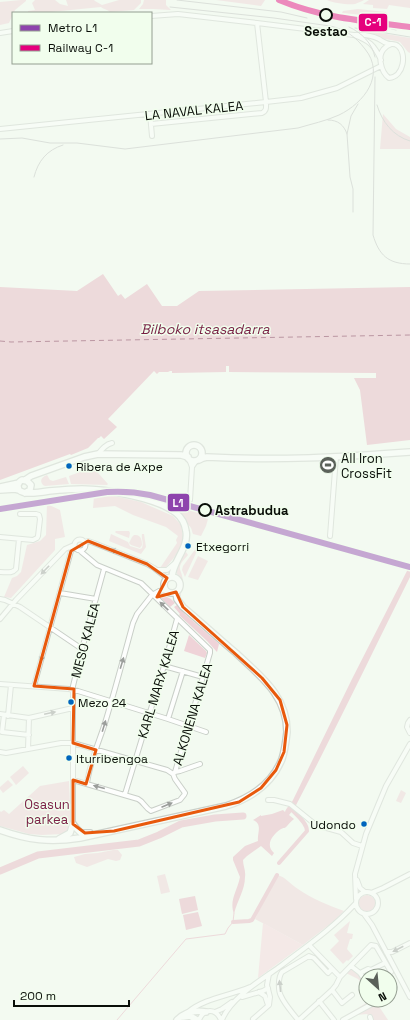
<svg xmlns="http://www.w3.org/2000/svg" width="410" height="1020" font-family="'Space Grotesk',sans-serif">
<rect width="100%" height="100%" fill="#f3faf1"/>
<!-- green -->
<path fill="#efd3d8" d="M 21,0 L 26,0 L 26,1 L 15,10 L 9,23 L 0,25 L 0,2 Z
M 35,0 L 55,0 L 60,4 L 68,6 L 66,0 L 94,0 L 95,1 L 102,5 L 119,0 L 141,0 L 141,3 L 134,10 L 110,12 C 107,9 103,9 101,7 L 41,13 L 28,13 L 28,11 L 35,10 L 32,3 Z
M 144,0 L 166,0 L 166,5 L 171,10 L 153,9 L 139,9 L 143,4 Z
M 216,0 L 265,0 L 261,6 Z
M 327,0 L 364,0 C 362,1 358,3 355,4 C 348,5 333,3 327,0 Z
M 369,0 L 410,0 L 410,8 L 389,5 L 387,9 L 373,8 L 373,5 L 363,4 Z
M 358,9 L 386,12 L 386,17 L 342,13 L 343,11 Z
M 357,29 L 410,38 L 410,53 L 408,52 L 400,42 L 396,41 L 385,39 L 374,34 L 360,32 Z
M 383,114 L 396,129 L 410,137 L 410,149 L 380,149 Z
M 88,463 L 90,464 L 108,484 L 107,485 L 71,484 L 69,476 L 80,472 L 84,468 L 83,464 Z
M 47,475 L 50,480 L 53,481 L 66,477 L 69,484 L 45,486 L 43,485 C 39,480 42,477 47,475 Z
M 94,496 L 114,496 L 141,502 L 173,516 L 181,525 L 183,537 L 181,547 L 173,559 L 166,567 L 162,569 L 160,568 L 177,543 L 176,540 L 178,536 L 166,527 L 133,515 L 115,506 L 93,508 Z
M 153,499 L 178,507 L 180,506 L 202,512 L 201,517 L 208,519 L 206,526 L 201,536 L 193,534 C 192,532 192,530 191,528 C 190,526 188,525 187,523 C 177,508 170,506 153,499 Z
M 47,504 L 60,510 L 65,537 L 55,539 L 55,550 L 11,598 L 4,597 L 12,578 L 17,576 L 21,572 L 27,545 L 40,541 L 46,535 Z
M 116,531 L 129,531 L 130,533 L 129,538 L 116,533 L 115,532 Z
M 111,534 L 128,542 L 130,546 L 140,549 L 142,548 C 144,542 141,539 142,534 L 144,534 L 146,547 L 141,554 L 109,541 Z
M 134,535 C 141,534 142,540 142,545 L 140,548 L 131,545 L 129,543 L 132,537 Z
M 202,540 L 185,577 L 182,570 L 183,566 Z
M 186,552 L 188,555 C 174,570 182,567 183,582 C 184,588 180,593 180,598 L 179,595 C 179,592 181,589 182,585 C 182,581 180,579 178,576 C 173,567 181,558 186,552 Z
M 198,556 L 208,561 L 198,580 L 188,577 Z
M 167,597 L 171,599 L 175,603 L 170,607 L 161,598 Z
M 177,605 L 186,615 L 219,644 L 217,652 L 207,641 L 179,615 L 180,614 L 174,607 Z
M 189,635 L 206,651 L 207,653 L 205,658 L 184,651 Z
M 23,766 L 29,773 L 16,785 L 10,777 Z
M 8,780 L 13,785 L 3,793 L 0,789 L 0,787 Z
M 69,781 L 71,828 L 68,832 L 63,834 L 42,835 L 29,834 L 0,826 L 0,811 L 1,812 L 4,810 L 9,814 L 40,786 Z
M 401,790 L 406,793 L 401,803 L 396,801 Z
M 113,850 L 118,850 L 122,855 L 120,860 L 116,861 L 108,859 L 87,867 L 76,863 L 74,857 L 85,854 L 98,853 Z
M 165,874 L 170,892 L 161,894 L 157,876 Z
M 277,875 C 286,877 290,884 298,889 C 312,899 328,905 344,911 L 334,921 L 303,945 L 255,919 Z
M358 904a9 9 0 1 1 18 0a9 9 0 1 1-18 0Z
M 350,921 L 347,933 L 353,934 L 352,939 L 350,939 L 347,949 L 353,956 L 348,961 L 347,960 L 343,964 L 330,950 L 339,941 L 334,935 Z
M 351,968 L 359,972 L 362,980 L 366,984 L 366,988 L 358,979 L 346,973 Z
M 371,1000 L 379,1000 L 378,1005 L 388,1020 L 372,1020 L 367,1014 L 345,1016 Z"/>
<!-- forest -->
<path fill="#f5d5dc" d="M 263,923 L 303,945 L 258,978 Z"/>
<!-- water -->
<path fill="#e7b3c1" d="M 103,274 L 118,296 L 121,294 L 125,299 L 147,284 L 162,306 L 177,306 L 199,291 L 410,287 L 410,440 L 367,445 L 360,390 L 354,378 L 376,378 L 376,373 L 229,372 L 229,366 L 226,366 L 226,372 L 172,373 L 172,371 L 170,371 L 168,372 L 159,372 L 157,374 L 154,371 L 108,419 L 117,427 L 104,439 L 101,436 L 99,438 L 98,438 L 88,448 L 71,455 L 70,454 L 0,480 L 0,287 L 77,291 Z
M 410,565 L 410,577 C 371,655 334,733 294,809 L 289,815 L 294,819 C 291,821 289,824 287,826 C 284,829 285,827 281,829 C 272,835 265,845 274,853 L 272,856 L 261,846 L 247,856 L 243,860 C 243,866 246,871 245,877 C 245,890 237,901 234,914 C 229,900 237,892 240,877 L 233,860 L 233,857 L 245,846 L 258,841 C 257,833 263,824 253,820 L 261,815 L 261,816 L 272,814 L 283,810 L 285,812 C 286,808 291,804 293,800 L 352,679 Z
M 195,896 L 198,910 L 182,914 L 179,899 Z
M 198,912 L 202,926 L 186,930 L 183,915 Z"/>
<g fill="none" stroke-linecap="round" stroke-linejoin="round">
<!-- stream -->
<path stroke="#e7b3c1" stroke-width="1" d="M 117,1020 L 186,939 L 225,934 L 228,928 L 233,922 L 234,913"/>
<!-- canal -->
<path stroke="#e7b3c1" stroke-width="4" d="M 279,863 L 307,831 C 307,823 297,815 291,809
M 233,922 L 249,921 L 252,920 L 277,875"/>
<!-- river -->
<path stroke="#e7b3c1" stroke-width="7" d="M 0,871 L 38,855 L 139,843 L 159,835 L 181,824 L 215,818 L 243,816"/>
<!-- ferry -->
<path stroke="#771e43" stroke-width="1" stroke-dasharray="5 4" stroke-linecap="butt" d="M 0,341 L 11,342 L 410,335"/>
<!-- minor casing -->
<g stroke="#c9cfc8" stroke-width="6">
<path id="minor" d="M 151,16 L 178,14 L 257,23 L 354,35 C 369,41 374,44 381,60
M 0,33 L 13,31
M 354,35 C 363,34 371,35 379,39 C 384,42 386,44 391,44
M 392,44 C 394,44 397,45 398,46 C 407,53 404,77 389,78 C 381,72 376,54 386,47 C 387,46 391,44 392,44 Z
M 150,114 L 152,136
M 151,124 L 262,113 C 267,111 266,107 266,102 L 257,23
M 0,129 L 266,102 L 301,98 L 337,88 L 381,66
M 98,454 C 102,449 106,444 112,443
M 189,459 L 192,467 L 190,500
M 192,467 L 196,461
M 330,536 L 336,457
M 0,537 L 33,540 L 37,538 L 38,536 L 40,519 L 39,515 L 36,514 L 20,514
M74.5 545a5.5 5.5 0 1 1 11 0a5.5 5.5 0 1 1-11 0Z
M 85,542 L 88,541 L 94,543 L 147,564 L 154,568 L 167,578
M 79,550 L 97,565 L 136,581 L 141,583 L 210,650 L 210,653 L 175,772 L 173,774
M 157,570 L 167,570 L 175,563
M 0,572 C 6,572 12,574 16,569 L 19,539
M 60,593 L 96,599
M 0,599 L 5,600 L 20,607 L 82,649
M 0,619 L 16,600 L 65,549 L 74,545
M 164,666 L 203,677
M 0,684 L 69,689 L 78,691 L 168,719 L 206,732
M 34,686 L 71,551 L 75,547
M 0,714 L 29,718 L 73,708
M 4,715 L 2,732 L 29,735
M 8,716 L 11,685
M 168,719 L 183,671
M 410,720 L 408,723 L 407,727 L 410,733
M 28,749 L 29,718
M 0,752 L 6,753 L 61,743 L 73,743 L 167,770 L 173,774
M 175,772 L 180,771 L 200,764
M 73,780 L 138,799 C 144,802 145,808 151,811 L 180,800 L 184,795 L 185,793 L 175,779 L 173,774
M 87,784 C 89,764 99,742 105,723 C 115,690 124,656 133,623 L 137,614 L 152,595 L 159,591 L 166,590
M 125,794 L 164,666 L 177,619
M 268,800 L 274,800 L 290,804 L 316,825 L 341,832 L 353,843 L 362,846
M 73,824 L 73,686 L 82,649 L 104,569
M 357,880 L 360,888 L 365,892
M356 903a11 11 0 1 1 22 0a11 11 0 1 1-22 0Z
M 371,893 L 383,888 L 410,874
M 356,899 L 355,874 L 366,834 L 386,786 L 410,744
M 364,914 L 372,925 L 410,997
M 309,945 L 340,977
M 386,952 L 392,952 L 410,943
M 351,966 L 360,973 L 366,982
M 360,973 L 368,969 L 371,970 L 385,963
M 332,990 L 342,1003 L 352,995
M 259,992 L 265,996 L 268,1005
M 242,997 L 263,991 L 268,988
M 319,1001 L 334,1020
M 188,1012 C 205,998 229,996 250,987
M 215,1012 L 222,1009 L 232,1002
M 370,1017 L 371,1020
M 253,1019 L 269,1005 L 270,997 L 267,985 L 269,974
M 199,1020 C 204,1008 216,1008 221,1020
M 222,1020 C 231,997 263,979 282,965 C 307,946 334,927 355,904
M 298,1020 C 292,1012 285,1005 281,996 C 278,991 278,977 282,972 L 309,956 L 314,958 L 328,973 L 332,969
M 299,1020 L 332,990 L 336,985 L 340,977 L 371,945 L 376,946 L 391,972 L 390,973 L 384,976
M 343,1020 L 372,1004 L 374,1000"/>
</g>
<!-- major casing -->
<g stroke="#c9cfc8" stroke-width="8">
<path id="major" d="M186 453a8 8 0 1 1 16 0a8 8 0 1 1-16 0Z
M 199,460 L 203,458 L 207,457 C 275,461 343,457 410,452
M 25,480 L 31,476 L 84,457 L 98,454 L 181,455 L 188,457
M 0,487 L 19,483
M 0,490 L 15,489 L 19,490
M 25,493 L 30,490 L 31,485 L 27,481 L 22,480 C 18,482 17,486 19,490 C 22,493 26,493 30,493 C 36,493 43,492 49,491 C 60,490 71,489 82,489 C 105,489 158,498 176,513 C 181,517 185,524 186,531 C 189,548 173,560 172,577
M164 585a8 8 0 1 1 16 0a8 8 0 1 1-16 0Z
M 73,824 L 76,828 L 81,833 L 90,833
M 0,830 C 28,840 50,843 80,838 L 226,806 C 251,798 272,784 282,759 C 285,750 286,741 287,732 C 287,695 260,676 236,653 C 218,638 201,622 183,607 L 177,599 L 176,592
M 59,839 L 70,833 L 73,824
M 183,1017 L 190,1016 L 197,1020
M 177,1020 C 185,1012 195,1010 206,1012"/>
</g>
<!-- minor -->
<use href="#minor" stroke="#fdfefd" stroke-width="4"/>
<!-- major -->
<use href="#major" stroke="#fdfefd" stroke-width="5.5"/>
<!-- rail -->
<path stroke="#c0c2c0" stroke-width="1" d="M 177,0 L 281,12 L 307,18
M 349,19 L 366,22 L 396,30
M 349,27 C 362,33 372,43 375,57
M 355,28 L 410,37
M 375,77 L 373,235 C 379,255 388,264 410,264
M 377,105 C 382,122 393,136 410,141
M 328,120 C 338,120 344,125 347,134
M 0,139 L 22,138 L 50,143 L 77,143 L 125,149 L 298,128 C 311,124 326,121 339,115 C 364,103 386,75 365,49 C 356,37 345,29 330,26 L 274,18 L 170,7
M 34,177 C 38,161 47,150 63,145
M 353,212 L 353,189 L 350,177 L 347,134 L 351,116 L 358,104"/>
<!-- rail-1 casing -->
<g stroke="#f1feed" stroke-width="9">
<path id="rail-1" d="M 279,0 C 322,18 364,21 410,27"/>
</g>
<!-- rail-1 -->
<use href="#rail-1" stroke="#e5007d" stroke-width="6"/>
<!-- metro-1 casing -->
<g stroke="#f1feed" stroke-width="9">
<path id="metro-1" d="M 0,509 L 107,492 C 122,491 136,492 150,495 L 410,567"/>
</g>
<!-- metro-1 -->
<use href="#metro-1" stroke="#8e44ad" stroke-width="6"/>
</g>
<!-- one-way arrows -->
<defs><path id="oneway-solid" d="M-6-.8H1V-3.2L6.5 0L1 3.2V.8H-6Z"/></defs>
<g fill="#9b9e9b">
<use href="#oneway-solid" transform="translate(116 551) rotate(-158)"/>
<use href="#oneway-solid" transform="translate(45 570) rotate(134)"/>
<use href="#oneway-solid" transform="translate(164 606) rotate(-136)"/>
<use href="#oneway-solid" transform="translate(42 656) rotate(105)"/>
<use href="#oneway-solid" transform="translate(122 663) rotate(-73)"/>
<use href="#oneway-solid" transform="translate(50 713) rotate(-12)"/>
<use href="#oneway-solid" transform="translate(104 726) rotate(-73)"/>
<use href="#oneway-solid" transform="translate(99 787) rotate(-165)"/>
<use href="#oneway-solid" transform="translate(167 805) rotate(-23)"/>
<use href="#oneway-solid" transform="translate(398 949) rotate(153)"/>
<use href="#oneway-solid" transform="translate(280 986) rotate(-96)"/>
</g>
<!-- marked area -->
<path d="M0 0H410V1020H0ZM 88,541 L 147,564 L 167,578 L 157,597 L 176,592 L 183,607 L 262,678 L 280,700 L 287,725 L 284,752 L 276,770 L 261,788 L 239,802 L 114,831 L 85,833 L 73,824 L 73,780 L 86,784 L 96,750 L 73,743 L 74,689 L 34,686 L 71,551 Z" fill="#f3faf1" fill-opacity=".55" fill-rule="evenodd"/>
<path fill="none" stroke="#e8590c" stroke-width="3" stroke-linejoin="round" d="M 88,541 L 147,564 L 167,578 L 157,597 L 176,592 L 183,607 L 262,678 L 280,700 L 287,725 L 284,752 L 276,770 L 261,788 L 239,802 L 114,831 L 85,833 L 73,824 L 73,780 L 86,784 L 96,750 L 73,743 L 74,689 L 34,686 L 71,551 Z"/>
<!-- icons -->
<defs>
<g id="stadium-disc" transform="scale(0.9)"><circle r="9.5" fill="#5b615a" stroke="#f1feed"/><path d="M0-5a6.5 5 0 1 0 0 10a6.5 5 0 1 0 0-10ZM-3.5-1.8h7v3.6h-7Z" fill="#fff"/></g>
</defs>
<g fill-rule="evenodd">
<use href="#stadium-disc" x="328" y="465"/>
</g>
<!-- markers -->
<g fill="#f1feed" stroke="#090e08" stroke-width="2">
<circle cx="326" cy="15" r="6"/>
<circle cx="205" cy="510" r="6"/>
</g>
<g fill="#0065bd" stroke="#f1feed" stroke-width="1.5">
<circle cx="69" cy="466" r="3.5"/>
<circle cx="188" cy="546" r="3.5"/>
<circle cx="71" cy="702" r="3.5"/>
<circle cx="69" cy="758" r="3.5"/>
<circle cx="364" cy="824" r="3.5"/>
</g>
<g text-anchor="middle" stroke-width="3" stroke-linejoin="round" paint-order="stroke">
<!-- bus labels -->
<g font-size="12" fill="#090e08" stroke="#f1feed" text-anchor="start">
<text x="76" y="471">Ribera de Axpe</text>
<text x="196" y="551">Etxegorri</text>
<text x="78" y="707">Mezo 24</text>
<text x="76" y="763">Iturribengoa</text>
<text x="356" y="829" text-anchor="end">Udondo</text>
</g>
<!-- stop labels -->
<g font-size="13" font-weight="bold" fill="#090e08" stroke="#f1feed">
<text x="326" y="36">Sestao</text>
<text x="215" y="515" text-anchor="start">Astrabudua</text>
</g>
<!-- street labels -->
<g font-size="13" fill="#090e08" stroke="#f1feed">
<text transform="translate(194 110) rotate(-6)" y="5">LA NAVAL KALEA</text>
<text transform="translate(85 640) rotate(-75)" y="5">MESO KALEA</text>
<text transform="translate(158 684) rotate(-73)" y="5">KARL MARX KALEA</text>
<text transform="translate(192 714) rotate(-73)" y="5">ALKONENA KALEA</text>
</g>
<!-- poi labels -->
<g font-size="13" fill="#090e08" stroke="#f1feed" text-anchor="start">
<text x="341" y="463">All Iron<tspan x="341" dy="15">CrossFit</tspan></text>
</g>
<!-- park labels -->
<g font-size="13" fill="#7b2146" stroke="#f1feed">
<text x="47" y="809">Osasun<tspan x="47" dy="15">parkea</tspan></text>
</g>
<!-- water labels -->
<g font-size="14" font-style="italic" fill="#771e43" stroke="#f1feed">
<text x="205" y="334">Bilboko itsasadarra</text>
</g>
</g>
<g stroke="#f1feed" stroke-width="1.5">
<rect x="358" y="13" width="30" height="19" rx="4" fill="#e5007d"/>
<rect x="167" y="493" width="23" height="19" rx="4" fill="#8e44ad"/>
</g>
<g font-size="11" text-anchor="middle" font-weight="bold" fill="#fff">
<text x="373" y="26">C-1</text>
<text x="178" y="507">L1</text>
</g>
<!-- legend -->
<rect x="12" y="12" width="140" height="52" fill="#f1feed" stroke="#949e91"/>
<rect x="20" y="25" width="20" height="6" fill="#8e44ad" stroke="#949e91"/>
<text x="48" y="32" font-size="12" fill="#090e08">Metro L1</text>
<rect x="20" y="45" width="20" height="6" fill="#e5007d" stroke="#949e91"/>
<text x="48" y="52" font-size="12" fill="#090e08">Railway C-1</text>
<!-- north arrow -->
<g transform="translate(378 988) rotate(153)"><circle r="19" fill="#f1feed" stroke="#949e91"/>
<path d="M0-3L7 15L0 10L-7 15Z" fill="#5b615a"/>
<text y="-6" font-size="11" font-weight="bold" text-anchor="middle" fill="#090e08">N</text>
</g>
<!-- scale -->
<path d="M14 1000v6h115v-6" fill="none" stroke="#090e08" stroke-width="2"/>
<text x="20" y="1000" font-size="12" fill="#090e08" stroke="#f1feed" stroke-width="3" paint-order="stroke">200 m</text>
</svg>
